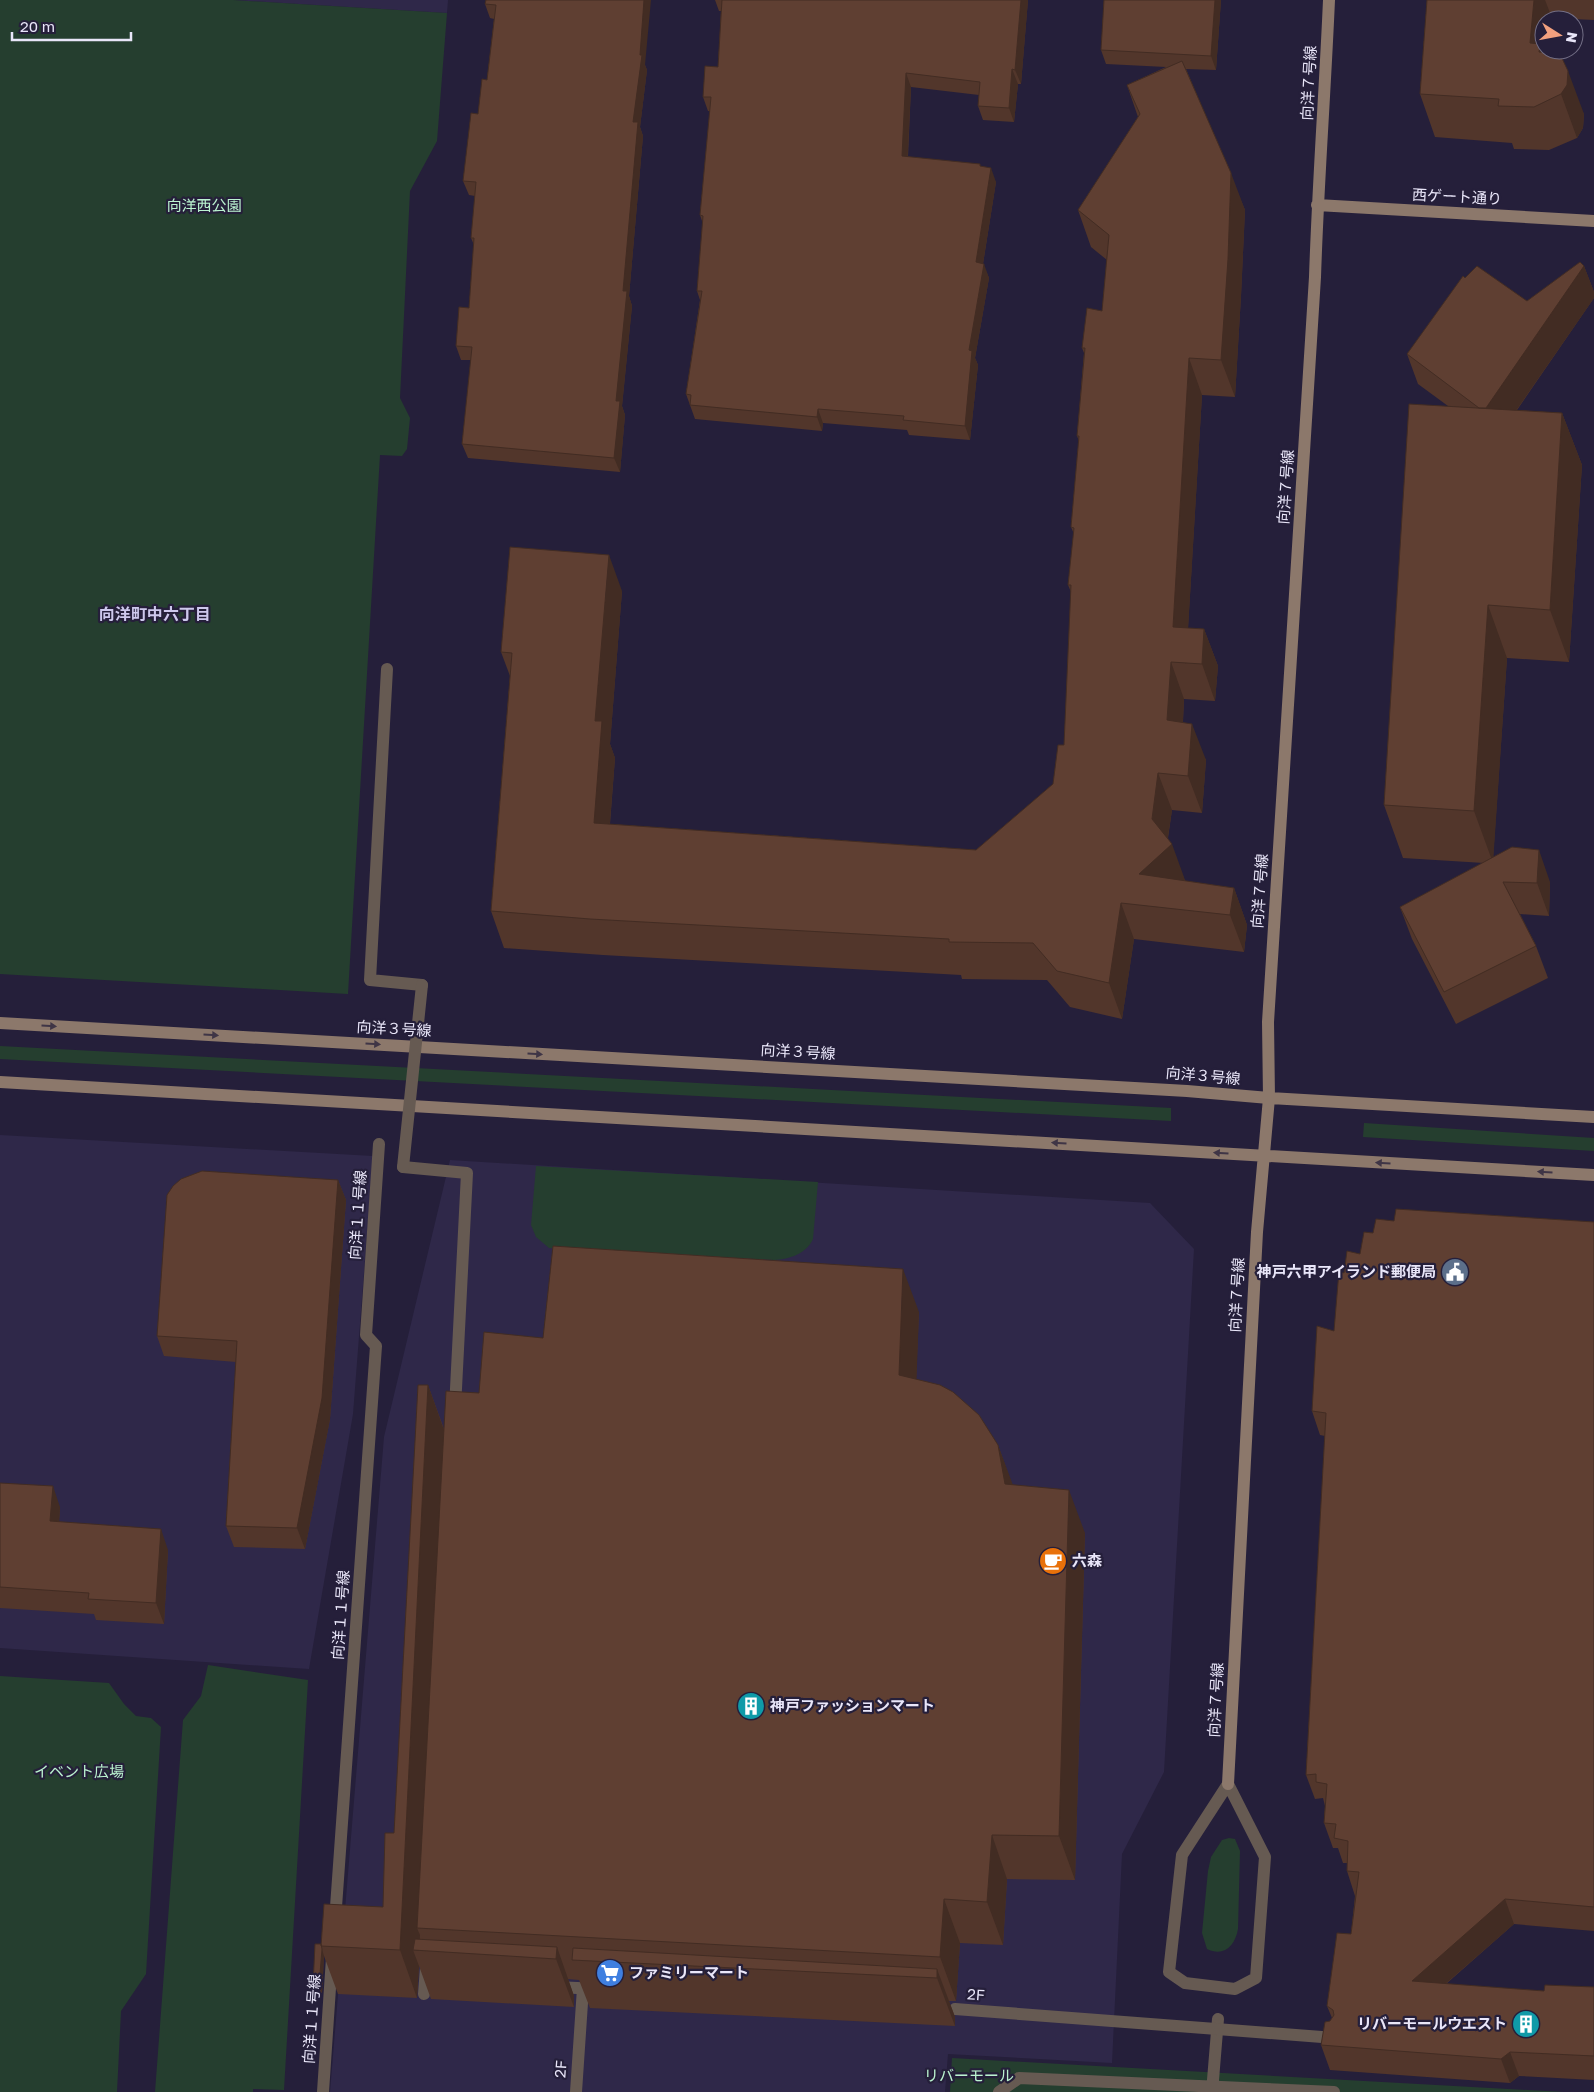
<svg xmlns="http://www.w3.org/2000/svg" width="1594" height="2092" font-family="'Golos Text','Noto Sans JP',sans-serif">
<rect width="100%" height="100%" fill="#251f3a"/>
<!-- built -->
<path fill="#2f2849" d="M 233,0 L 448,0 L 447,13 Z
M 0,1135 L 373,1156 L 353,1414 L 309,1669 L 0,1648 Z
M 450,1160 L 1150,1203 L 1194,1249 L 1164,1772 L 1122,1854 L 1112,2063 L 948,2054 L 945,2092 L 330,2092 L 384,1437 Z"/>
<!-- green -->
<path fill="#253e2f" d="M 0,0 L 233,0 L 447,13 L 437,141 L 410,191 L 400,398 L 410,418 L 407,449 L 402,456 L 380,455 L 348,994 L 0,974 Z
M 0,1046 L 1171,1108 L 1171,1121 L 0,1059 Z
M 1364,1123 L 1594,1138 L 1594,1151 L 1363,1137 Z
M 536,1166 L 818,1182 L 813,1239 C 806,1254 790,1259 774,1260 L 549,1248 L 536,1237 L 531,1225 Z
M 208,1665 L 308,1680 L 284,2090 L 253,2089 L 253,2092 L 155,2092 L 183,1720 L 201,1696 Z
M 0,1676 L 109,1683 L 124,1704 L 136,1716 L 151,1718 L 161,1727 L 146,1974 L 121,2011 L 117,2092 L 0,2092 Z
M 1229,1838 L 1235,1839 L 1240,1851 L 1238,1929 C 1235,1946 1224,1957 1207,1949 L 1202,1933 L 1208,1871 L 1211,1857 L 1222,1840 Z
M 952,2058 L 1564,2092 L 950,2092 Z"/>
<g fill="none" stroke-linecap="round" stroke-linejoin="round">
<!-- street -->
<path stroke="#665a52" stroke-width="12" d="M 387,669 L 370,980 L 422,985
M 403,1167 L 467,1173 L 455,1408
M 1228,1784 L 1265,1857 L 1256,1978 L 1235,1989 L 1185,1983 L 1169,1972 L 1182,1855 Z
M 335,1921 L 376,1346 L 366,1335 L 379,1144
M 556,1987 L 598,1989
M 424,1994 L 426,1967
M 323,2092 L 332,1958
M 576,2092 L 583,1988
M 999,2092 L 1019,2078 L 1334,2092
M 1212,2092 L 1218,2019"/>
<!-- secondary -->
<path stroke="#8c786b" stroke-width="12" d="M 1317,205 L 1594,221
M 0,1023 L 1187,1091 L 1269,1098 L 1594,1117
M 0,1082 L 1594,1175
M 1228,1784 L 1257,1232 L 1269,1098 L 1268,1022 L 1315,277 C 1318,184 1325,92 1329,0"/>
<!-- street-bridge -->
<path stroke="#665a52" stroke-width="12" d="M 403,1167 L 422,985
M 955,2009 L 1335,2038"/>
</g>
<!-- wall -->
<path fill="#52362b" d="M 486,0 L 645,65 L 647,70 L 640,127 L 643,136 L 629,296 L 632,306 L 622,406 L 625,415 L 620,472 L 468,458 L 462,444 L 471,360 L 461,360 L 456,346 L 469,308 L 474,245 L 471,238 L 475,196 L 469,195 L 463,181 L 478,114 L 487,80 L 494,19 L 490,18 L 485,4 Z
M 715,0 L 1028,0 L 1021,84 L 1018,84 L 1014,122 L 983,120 L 978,106 L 979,95 L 911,87 L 908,157 L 981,167 L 996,182 L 983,264 L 989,278 L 975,358 L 978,365 L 970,440 L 909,435 L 907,430 L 823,423 L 822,431 L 695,419 L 686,394 L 700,300 L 697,291 L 703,224 L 700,215 L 710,111 L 708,111 L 703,97 L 718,67 L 721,11 L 719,11 Z
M 1104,0 L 1221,0 L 1216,70 L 1186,69 L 1245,210 L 1241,296 L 1235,397 L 1202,395 L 1188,628 L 1204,629 L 1218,666 L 1215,701 L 1184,699 L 1183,722 L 1206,760 L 1202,813 L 1172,810 L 1168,838 L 1185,881 L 1234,888 L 1247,925 L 1244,952 L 1134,939 L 1122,1019 L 1070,1007 L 1047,980 L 962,979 L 961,975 L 603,955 L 504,948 L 491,911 L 510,676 L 501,652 L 622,591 L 610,744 L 615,758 L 610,824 L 976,850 L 1053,784 L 1064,745 L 1071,592 L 1068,585 L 1074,534 L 1071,527 L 1079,441 L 1077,436 L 1084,353 L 1082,348 L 1102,311 L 1107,260 L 1091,247 L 1078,210 L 1138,117 L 1127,85 L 1166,67 L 1106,64 L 1101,50 Z
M 1427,0 L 1594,0 L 1594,20 L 1552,18 L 1548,53 L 1584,114 L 1583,128 L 1577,138 L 1549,150 L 1514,149 L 1512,143 L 1435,137 L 1420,94 Z
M 1584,266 L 1594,292 L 1594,298 L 1517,410 L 1562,413 L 1582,465 L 1569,662 L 1507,658 L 1493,858 L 1550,882 L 1549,916 L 1520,914 L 1536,946 L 1548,978 L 1456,1024 L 1412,939 L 1400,907 L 1484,863 L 1403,858 L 1384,805 L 1448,406 L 1418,384 L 1407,354 L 1465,278 L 1527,301 Z
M 338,1180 L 346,1200 L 330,1419 L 305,1549 L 234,1547 L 226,1526 L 236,1362 L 164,1356 L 157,1336 Z
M 1394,1221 L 1594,1222 L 1594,1931 L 1514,1924 L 1446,1984 L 1544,1991 L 1594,1987 L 1594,2080 L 1519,2076 L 1510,2083 L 1330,2070 L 1321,2045 L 1330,2021 L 1332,2018 L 1327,2006 L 1351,1934 L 1355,1896 L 1347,1871 L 1347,1863 L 1343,1863 L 1338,1848 L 1333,1848 L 1324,1823 L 1325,1806 L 1323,1798 L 1315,1799 L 1306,1775 L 1325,1436 L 1320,1435 L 1312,1411 L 1334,1331 L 1344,1273 L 1360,1254 L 1373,1233 Z
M 919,1312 L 916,1380 L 998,1445 L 1012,1484 L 1085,1533 L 1075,1880 L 1007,1879 L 1003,1945 L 960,1943 L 956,2001 L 949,2001 L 955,2017 L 955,2026 L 590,2008 L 579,1980 L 568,1979 L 574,1996 L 574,2007 L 431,1999 L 419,1966 L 417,1998 L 338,1994 L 324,1956 L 322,1993 L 316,1993 L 313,1986 L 321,1944 L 383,1907 L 394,1833 L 428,1385 L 444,1429 L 479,1393 L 543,1338 Z
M 0,1483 L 60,1507 L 59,1522 L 168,1550 L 164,1624 L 96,1620 L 94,1614 L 0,1608 Z"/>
<!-- shaded-wall -->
<path fill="#422c23" d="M 644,0 L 651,0 L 645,65 L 647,70 L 640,127 L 643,136 L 629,296 L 632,306 L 622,406 L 625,415 L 620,472 L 614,458 L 616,401 L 633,122 Z
M 1021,0 L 1028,0 L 1021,84 L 1015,70 Z
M 1215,0 L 1221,0 L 1216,70 L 1211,56 Z
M 1534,0 L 1545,0 L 1552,18 L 1551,20 L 1544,20 L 1544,50 L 1549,50 L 1547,65 L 1530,43 Z
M 1012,69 L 1018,84 L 1014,122 L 1009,108 Z
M 1568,71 L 1584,114 L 1583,128 L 1577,138 L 1561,94 Z
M 906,73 L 911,87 L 907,170 L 902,156 Z
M 991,168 L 996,182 L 981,276 L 976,262 Z
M 1231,173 L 1245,210 L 1241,296 L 1235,397 L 1221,360 Z
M 984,264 L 989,278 L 975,358 L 978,365 L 970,440 L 965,426 L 969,350 Z
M 1584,266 L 1594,292 L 1594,298 L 1495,441 L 1484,411 Z
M 1189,358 L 1202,395 L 1186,664 L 1173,627 Z
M 818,409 L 823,423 L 822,431 L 817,417 Z
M 1562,413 L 1582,465 L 1569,662 L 1550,610 Z
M 609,555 L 622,591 L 610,744 L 615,758 L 607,859 L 594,823 L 595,721 Z
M 1488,605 L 1507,658 L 1493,863 L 1474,811 Z
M 1204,629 L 1218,666 L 1215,701 L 1202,664 Z
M 1171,662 L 1184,699 L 1181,757 L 1167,720 Z
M 1192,724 L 1206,760 L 1202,813 L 1188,776 Z
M 1158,773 L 1172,810 L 1166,849 L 1172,844 L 1185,880 L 1157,907 L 1139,874 L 1152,819 Z
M 1539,850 L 1550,882 L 1549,916 L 1537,883 Z
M 1234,888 L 1247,925 L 1244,952 L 1230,915 Z
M 1121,903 L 1134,939 L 1122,1019 L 1109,983 Z
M 338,1180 L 346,1200 L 330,1419 L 305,1549 L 297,1528 Z
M 903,1269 L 919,1312 L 915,1419 L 899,1375 Z
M 428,1385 L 445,1433 L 417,1928 L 420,1935 L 419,1951 L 413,1950 L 419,1966 L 417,1998 L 400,1950 Z
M 998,1445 L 1014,1488 L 1005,1484 Z
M 53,1486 L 60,1507 L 58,1542 L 50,1521 Z
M 1069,1490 L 1085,1533 L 1075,1880 L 1059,1836 Z
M 161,1529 L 168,1550 L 164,1624 L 156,1603 Z
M 992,1835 L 1007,1879 L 1003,1945 L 987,1902 Z
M 944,1899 L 960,1943 L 956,2001 L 940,1957 Z
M 1505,1899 L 1514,1924 L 1421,2005 L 1412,1981 Z
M 557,1947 L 574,1996 L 574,2007 L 556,1959 Z
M 322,1949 L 324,1956 L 322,1993 L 319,1986 Z
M 937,1969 L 955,2017 L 955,2026 L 937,1978 Z
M 1510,2052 L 1519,2076 L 1510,2083 L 1501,2059 Z"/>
<!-- building -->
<path fill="#5f3f32" stroke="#422c23" d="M 486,0 L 644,0 L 640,55 L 642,55 L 633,122 L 638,122 L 623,291 L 627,291 L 616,401 L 620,401 L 614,458 L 462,444 L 472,347 L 456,346 L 459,307 L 469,308 L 474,238 L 471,238 L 476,182 L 463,181 L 471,113 L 478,114 L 482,79 L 487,80 L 496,5 L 485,4 Z
M 722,0 L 1021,0 L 1015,70 L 1012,69 L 1009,108 L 978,106 L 980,82 L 906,73 L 902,156 L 980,164 L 980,166 L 991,168 L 976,262 L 984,264 L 969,350 L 972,351 L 965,426 L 903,420 L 904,416 L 818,409 L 817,417 L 690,405 L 691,395 L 686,394 L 702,291 L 697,291 L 703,216 L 700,215 L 711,97 L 703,97 L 705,66 L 718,67 Z
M 1104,0 L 1215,0 L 1211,56 L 1101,50 Z
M 1427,0 L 1534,0 L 1530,43 L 1540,44 L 1539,52 L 1560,54 L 1568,71 L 1567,85 L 1561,94 L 1534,107 L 1498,106 L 1499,99 L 1420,94 Z
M 1182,61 L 1231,173 L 1228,259 L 1221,360 L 1189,358 L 1173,627 L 1204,629 L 1202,664 L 1171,662 L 1167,720 L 1192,724 L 1188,776 L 1158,773 L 1152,819 L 1172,844 L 1139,874 L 1234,888 L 1230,915 L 1121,903 L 1109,983 L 1057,971 L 1033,943 L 949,942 L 949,939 L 590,919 L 491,911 L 512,653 L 501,652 L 510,547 L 609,555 L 595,721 L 602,721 L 594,823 L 976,850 L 1053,784 L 1058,745 L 1064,745 L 1071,585 L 1068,585 L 1074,528 L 1071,527 L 1079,436 L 1077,436 L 1085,348 L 1082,348 L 1087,308 L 1102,311 L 1109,235 L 1078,210 L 1140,114 L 1127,85 Z
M 1580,262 L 1584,266 L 1486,408 L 1479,408 L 1407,354 L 1463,276 L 1465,278 L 1477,266 L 1527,301 Z
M 1409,404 L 1562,413 L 1550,610 L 1488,605 L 1474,811 L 1384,805 Z
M 1512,847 L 1539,850 L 1537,883 L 1503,882 L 1536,946 L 1444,992 L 1400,907 Z
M 202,1171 L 338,1180 L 322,1398 L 297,1528 L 226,1526 L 237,1341 L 157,1336 L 167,1195 L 173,1186 L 181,1179 Z
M 1396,1209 L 1594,1222 L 1594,1907 L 1505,1899 L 1412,1981 L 1544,1991 L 1545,1985 L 1594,1987 L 1594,2056 L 1510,2052 L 1501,2059 L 1321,2045 L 1325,2022 L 1330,2021 L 1334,2015 L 1333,2010 L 1327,2006 L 1337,1933 L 1351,1934 L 1359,1872 L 1347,1871 L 1348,1841 L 1334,1838 L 1336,1824 L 1324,1823 L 1327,1784 L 1316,1782 L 1316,1774 L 1306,1775 L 1326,1413 L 1312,1411 L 1317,1326 L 1334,1331 L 1339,1271 L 1344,1273 L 1347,1251 L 1360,1254 L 1364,1232 L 1373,1233 L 1376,1219 L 1394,1221 Z
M 553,1246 L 903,1269 L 899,1375 L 940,1385 L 953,1392 L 979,1415 L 998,1445 L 1005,1484 L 1069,1490 L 1059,1836 L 992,1835 L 987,1902 L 944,1899 L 940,1957 L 417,1928 L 446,1391 L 479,1393 L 484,1332 L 543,1338 Z
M 418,1385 L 428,1385 L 400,1950 L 321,1946 L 324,1904 L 383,1907 L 385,1833 L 394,1833 Z
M 0,1483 L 53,1486 L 50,1521 L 161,1529 L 156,1603 L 88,1599 L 89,1593 L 0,1587 Z
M 415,1939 L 557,1947 L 556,1959 L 413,1950 Z
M 315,1944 L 321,1944 L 322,1949 L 319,1986 L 313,1986 Z
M 573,1948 L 937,1969 L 937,1978 L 572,1960 Z"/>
<!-- one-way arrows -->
<defs><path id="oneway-solid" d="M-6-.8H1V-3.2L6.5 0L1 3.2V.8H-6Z" transform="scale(1.25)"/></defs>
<g fill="#3f3546">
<use href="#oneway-solid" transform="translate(49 1026) rotate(3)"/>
<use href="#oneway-solid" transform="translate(211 1035) rotate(3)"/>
<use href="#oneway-solid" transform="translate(373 1044) rotate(3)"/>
<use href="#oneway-solid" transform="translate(535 1054) rotate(3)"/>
<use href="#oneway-solid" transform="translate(1059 1143) rotate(-177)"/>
<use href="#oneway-solid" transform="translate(1221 1153) rotate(-176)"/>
<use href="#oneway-solid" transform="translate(1383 1163) rotate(-177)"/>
<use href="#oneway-solid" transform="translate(1545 1172) rotate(-177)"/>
</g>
<!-- icons -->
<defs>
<g id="civic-disc" transform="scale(1.4375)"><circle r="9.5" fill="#5c6f8a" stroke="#251f3a"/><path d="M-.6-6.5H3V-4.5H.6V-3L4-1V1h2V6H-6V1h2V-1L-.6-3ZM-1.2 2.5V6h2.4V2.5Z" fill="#fff"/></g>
<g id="cafe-disc" transform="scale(1.4375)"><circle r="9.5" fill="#e8710a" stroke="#251f3a"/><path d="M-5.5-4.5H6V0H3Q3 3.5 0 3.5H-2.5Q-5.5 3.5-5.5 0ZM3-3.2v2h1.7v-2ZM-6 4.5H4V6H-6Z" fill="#fff"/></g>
<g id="building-disc" transform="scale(1.4375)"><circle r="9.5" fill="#0f9aa8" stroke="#251f3a"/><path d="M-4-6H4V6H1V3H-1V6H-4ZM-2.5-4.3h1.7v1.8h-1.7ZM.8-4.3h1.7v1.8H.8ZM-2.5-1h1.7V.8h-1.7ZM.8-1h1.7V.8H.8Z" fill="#fff"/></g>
<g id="supermarket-disc" transform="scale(1.4375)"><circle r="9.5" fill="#3f7fe0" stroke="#251f3a"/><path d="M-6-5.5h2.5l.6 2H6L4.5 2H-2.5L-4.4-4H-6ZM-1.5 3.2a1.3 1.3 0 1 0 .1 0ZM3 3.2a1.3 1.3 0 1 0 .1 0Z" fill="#fff"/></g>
</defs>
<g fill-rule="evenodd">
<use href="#civic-disc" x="1455" y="1272"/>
<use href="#cafe-disc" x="1053" y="1561"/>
<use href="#building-disc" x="751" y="1706"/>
<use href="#supermarket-disc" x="610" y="1973"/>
<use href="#building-disc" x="1526" y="2024"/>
</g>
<g text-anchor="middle" stroke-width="4.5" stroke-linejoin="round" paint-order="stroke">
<!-- street labels -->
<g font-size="15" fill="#e9e6f9" stroke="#251f3a">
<text transform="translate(1309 83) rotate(-87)" y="5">向洋７号線</text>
<text transform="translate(1457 197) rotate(3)" y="5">西ゲート通り</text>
<text transform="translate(1286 487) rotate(-86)" y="5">向洋７号線</text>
<text transform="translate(1260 891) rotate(-86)" y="5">向洋７号線</text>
<text transform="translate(394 1029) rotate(3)" y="5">向洋３号線</text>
<text transform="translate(798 1052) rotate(3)" y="5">向洋３号線</text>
<text transform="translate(1203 1076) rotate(5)" y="5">向洋３号線</text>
<text transform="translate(358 1215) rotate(-86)" y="5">向洋１１号線</text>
<text transform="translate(1237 1295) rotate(-87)" y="5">向洋７号線</text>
<text transform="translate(341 1615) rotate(-86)" y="5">向洋１１号線</text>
<text transform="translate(1216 1700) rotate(-87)" y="5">向洋７号線</text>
<text transform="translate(976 1995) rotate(4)" y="5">2F</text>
<text transform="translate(312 2019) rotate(-86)" y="5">向洋１１号線</text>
<text transform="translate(561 2069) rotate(-86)" y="5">2F</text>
</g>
<!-- park labels -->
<g font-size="15" fill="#bbf4d0" stroke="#251f3a">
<text x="204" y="211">向洋西公園</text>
<text x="79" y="1777">イベント広場</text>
<text x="969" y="2081">リバーモール</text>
</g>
<!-- poi labels -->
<g font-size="15" font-weight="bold" fill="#e9e6f9" stroke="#251f3a" text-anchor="start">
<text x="1436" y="1277" text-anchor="end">神戸六甲アイランド郵便局</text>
<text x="1072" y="1566">六森</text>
<text x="770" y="1711">神戸ファッションマート</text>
<text x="629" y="1978">ファミリーマート</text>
<text x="1507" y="2029" text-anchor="end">リバーモールウエスト</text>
</g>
<!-- neighbourhood labels -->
<g font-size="16" font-weight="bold" fill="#cdc8ec" stroke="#251f3a">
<text x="155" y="620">向洋町中六丁目</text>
</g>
</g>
<!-- north arrow -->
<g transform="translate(1559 35) rotate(101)"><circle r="24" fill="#251f3a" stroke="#736f86"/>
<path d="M0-4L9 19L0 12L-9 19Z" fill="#f2a07e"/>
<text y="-8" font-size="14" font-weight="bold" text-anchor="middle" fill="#e9e6f9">N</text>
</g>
<!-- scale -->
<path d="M12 32v8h119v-8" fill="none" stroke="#e9e6f9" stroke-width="2.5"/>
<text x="20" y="32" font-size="15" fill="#e9e6f9" stroke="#251f3a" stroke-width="4" paint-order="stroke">20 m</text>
</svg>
